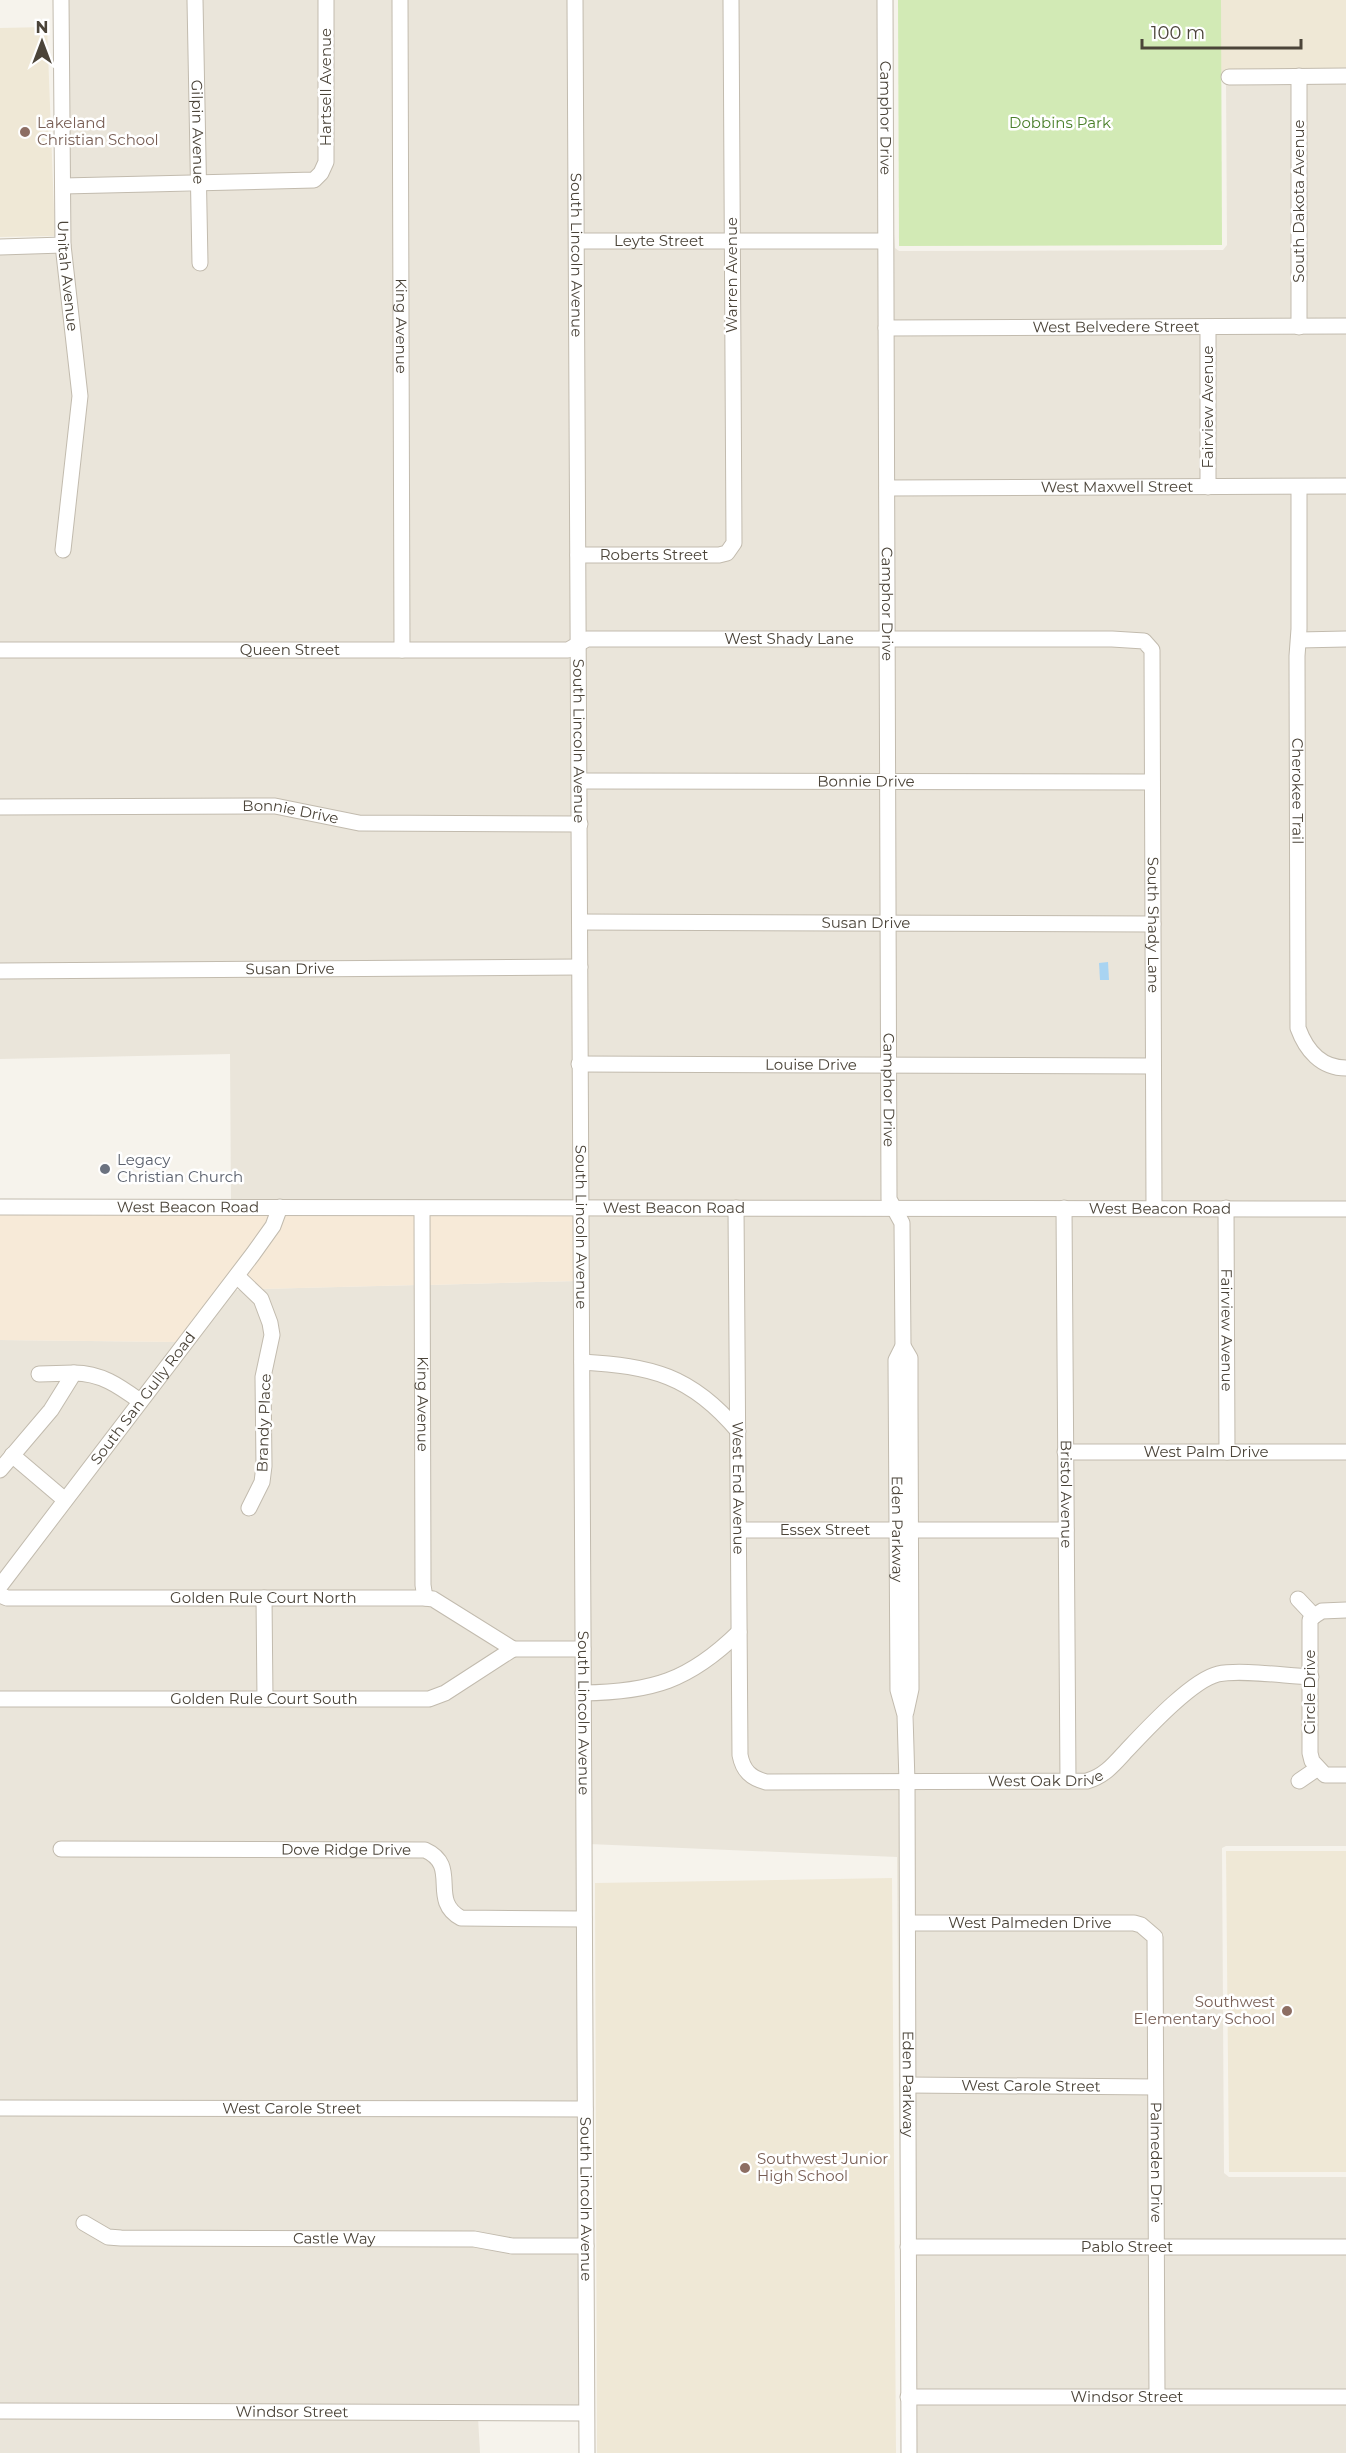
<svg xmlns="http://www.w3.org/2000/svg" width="1346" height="2453" font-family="Montserrat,sans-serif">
<rect width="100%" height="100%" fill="#f6f3ec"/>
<!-- residential -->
<path fill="#eae5da" d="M 66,0 L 190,0 L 192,180 L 69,180 Z
M 201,0 L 320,0 L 320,161 L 312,174 L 203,179 Z
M 331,0 L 395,0 L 397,644 L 0,644 L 0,253 L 58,251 L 74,396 L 57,555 L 68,557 L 85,397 L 68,245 L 69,192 L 193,192 L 195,269 L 205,269 L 204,191 L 323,181 L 326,177 Z
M 406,0 L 569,0 L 572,641 L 567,644 L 408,644 Z
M 580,0 L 725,0 L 726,235 L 582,235 Z
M 736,0 L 878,0 L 878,234 L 737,235 Z
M 1293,82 L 1294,321 L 892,322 L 891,235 L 894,235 L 895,248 L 899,251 L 1223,250 L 1227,245 L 1226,83 Z
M 1304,82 L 1346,82 L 1346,320 L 1305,321 Z
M 582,247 L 726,248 L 728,542 L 726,546 L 718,549 L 583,549 Z
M 737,247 L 880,248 L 882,633 L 583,635 L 583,562 L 734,554 L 738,551 Z
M 1202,333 L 1203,481 L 893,481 L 892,334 Z
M 1213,333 L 1346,333 L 1346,480 L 1214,481 Z
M 1346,492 L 1346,633 L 1305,634 L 1304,493 Z
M 1293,493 L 1293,1028 L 1346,1074 L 1346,1202 L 1159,1202 L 1150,638 L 1147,635 L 893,633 L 893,494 Z
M 589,645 L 882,645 L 883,775 L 585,775 L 584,649 Z
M 1346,645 L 1346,1062 L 1340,1062 L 1319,1053 L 1303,1027 L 1304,646 Z
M 893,646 L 1138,646 L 1145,650 L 1147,775 L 894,776 Z
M 572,654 L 574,817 L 359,816 L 275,800 L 0,801 L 0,656 Z
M 585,787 L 883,788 L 883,917 L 585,916 Z
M 894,788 L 1147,788 L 1147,918 L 894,917 Z
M 275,812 L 574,830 L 575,960 L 0,965 L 0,813 Z
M 585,928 L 884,929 L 883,1059 L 584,1058 Z
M 895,930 L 1148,930 L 1148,1060 L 894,1059 Z
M 575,973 L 576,1201 L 231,1201 L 230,1054 L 0,1059 L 0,977 Z
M 584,1070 L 883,1072 L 884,1202 L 587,1201 Z
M 894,1072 L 1148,1072 L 1148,1202 L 897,1202 L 894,1197 Z
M 587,1214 L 730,1214 L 733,1415 L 657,1366 L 625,1359 L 587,1357 Z
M 741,1214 L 892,1214 L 895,1219 L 898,1343 L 893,1524 L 744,1524 L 744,1433 L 746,1431 L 744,1428 Z
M 908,1214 L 1058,1215 L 1060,1524 L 917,1524 L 911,1344 L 909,1343 Z
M 1220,1214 L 1221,1446 L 1071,1446 L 1069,1215 Z
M 1231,1214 L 1346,1215 L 1346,1446 L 1232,1446 Z
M 576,1281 L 578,1643 L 516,1643 L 429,1592 L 428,1285 Z
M 417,1285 L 418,1591 L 5,1590 L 233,1290 L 244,1290 L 256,1303 L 265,1325 L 256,1480 L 242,1511 L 251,1517 L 267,1483 L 268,1378 L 274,1357 L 260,1289 Z
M 0,1340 L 179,1342 L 139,1393 L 113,1374 L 87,1367 L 34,1368 L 34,1381 L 62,1380 L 47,1406 L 0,1461 Z
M 587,1369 L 624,1371 L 654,1378 L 696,1398 L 733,1433 L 734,1629 L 720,1642 L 684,1666 L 653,1680 L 589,1687 Z
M 76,1380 L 109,1386 L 132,1403 L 64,1492 L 20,1455 Z
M 1071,1458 L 1346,1458 L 1346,1604 L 1314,1608 L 1298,1590 L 1291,1599 L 1306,1616 L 1305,1670 L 1229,1667 L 1095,1773 L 1074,1775 Z
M 12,1464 L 57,1501 L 0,1577 L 0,1479 Z
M 744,1536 L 893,1536 L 902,1776 L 767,1775 L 758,1773 L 747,1760 Z
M 917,1536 L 1060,1536 L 1063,1775 L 913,1776 Z
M 0,1601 L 259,1604 L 260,1693 L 0,1693 Z
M 270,1604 L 431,1605 L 502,1649 L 434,1691 L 271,1693 Z
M 1346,1616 L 1346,1769 L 1327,1769 L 1317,1758 L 1317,1620 L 1323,1617 Z
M 734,1645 L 741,1773 L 902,1789 L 902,2453 L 897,1857 L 589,1844 L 589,1699 L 621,1699 L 655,1692 Z
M 578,1655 L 579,1913 L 470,1912 L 458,1909 L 425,1844 L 56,1843 L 56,1855 L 424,1856 L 434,1863 L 446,1914 L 579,1925 L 580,2102 L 0,2102 L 0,1705 L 429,1706 L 513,1657 Z
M 1230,1679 L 1305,1683 L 1310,1767 L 1291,1779 L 1297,1790 L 1318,1776 L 1346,1781 L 1346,1846 L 1226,1846 L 1222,1848 L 1224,2173 L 1229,2177 L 1346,2177 L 1346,2241 L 1162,2240 L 1156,1930 L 913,1917 L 913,1789 L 1087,1787 L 1201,1688 L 1210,1683 Z
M 913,1929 L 1133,1929 L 1150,1940 L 1150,2081 L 914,2079 Z
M 914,2092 L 1150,2093 L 1151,2240 L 914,2241 Z
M 0,2114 L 580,2115 L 580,2240 L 110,2231 L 82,2215 L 77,2226 L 106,2243 L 474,2245 L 580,2252 L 581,2407 L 0,2405 Z
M 1151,2252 L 1152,2390 L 914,2391 L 914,2254 Z
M 1162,2252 L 1346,2253 L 1346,2391 L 1163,2390 Z
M 914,2403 L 1346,2403 L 1346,2453 L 914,2453 Z
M 0,2417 L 478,2417 L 480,2453 L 0,2453 Z"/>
<!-- commercial -->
<path fill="#f7ead8" d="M 0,1213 L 272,1213 L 268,1223 L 179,1342 L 0,1340 Z
M 284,1213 L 417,1215 L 417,1285 L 260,1289 L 245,1275 Z
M 576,1214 L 576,1281 L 428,1285 L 428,1215 Z"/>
<!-- education -->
<path fill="#efe8d6" d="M 1221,0 L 1346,0 L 1346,71 L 1221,73 Z
M 47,27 L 55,236 L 0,237 L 0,28 Z
M 1226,1851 L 1346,1851 L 1346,2172 L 1229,2172 Z
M 892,1878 L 896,2453 L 597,2453 L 595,1883 Z"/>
<!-- green -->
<path fill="#d2eab5" d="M 898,0 L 1221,0 L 1222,245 L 899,246 Z"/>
<!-- water -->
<path fill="#a9d4f2" d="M 1108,962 L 1109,980 L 1100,980 L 1099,963 Z"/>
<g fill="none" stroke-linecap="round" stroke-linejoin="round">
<!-- minor casing -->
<g stroke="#c2bbae" stroke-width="17">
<g id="minor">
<path id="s1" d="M 61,0 L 63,245 L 80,396 L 63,550"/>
<path id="s2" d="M 195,0 L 200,263"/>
<path id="s3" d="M 400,0 L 402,650"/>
<path id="s4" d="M 575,0 L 587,2453"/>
<path id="s5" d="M 885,0 L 889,1199 L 902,1223 L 903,1346 L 896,1360 L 898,1690 L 905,1715 L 907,1782 L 909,2453"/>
<path d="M 1299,76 L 1299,327"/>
<path d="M 1229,77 L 1346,76"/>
<path d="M 63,186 L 314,180 L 321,173 L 326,162 L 326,0"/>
<path id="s6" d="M 577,241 L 885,241"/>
<path d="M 0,247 L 63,245"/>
<path d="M 1208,327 L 1208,487"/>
<path id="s7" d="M 886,328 L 1346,326"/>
<path id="s8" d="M 1299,487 L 1299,629 L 1297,656 L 1298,1028 C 1306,1050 1321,1068 1346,1068"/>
<path id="s9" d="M 887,488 L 1346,486"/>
<path id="s10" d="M 578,555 L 719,555 L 727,553 L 734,543 L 731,0"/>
<path d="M 1299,640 L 1346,639"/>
<path id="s11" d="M 0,650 L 568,650 L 587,639 L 1112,639 L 1144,641 L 1152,650 L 1154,1208"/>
<path id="s12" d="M 580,781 L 1152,782"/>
<path id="s13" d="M 0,807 L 275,806 L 359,823 L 580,824"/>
<path id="s14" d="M 580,922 L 1153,924"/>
<path id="s15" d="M 0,971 L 580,967"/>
<path id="s16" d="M 579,1064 L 1153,1066"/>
<path id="s17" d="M 0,1207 L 1346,1209"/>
<path id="s18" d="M 736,1208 L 740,1755 C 743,1771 751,1778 766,1782 L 1087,1781 C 1105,1776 1115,1763 1127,1750 C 1146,1730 1192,1680 1218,1674 C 1240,1669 1286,1676 1311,1677"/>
<path id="s19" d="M 1064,1208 L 1068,1781"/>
<path id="s20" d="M 1226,1208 L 1227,1452"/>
<path id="s21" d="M 422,1209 L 423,1585 L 425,1598"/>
<path d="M 237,1276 L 261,1299 L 270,1323 L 272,1335 L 263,1377 L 264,1466 L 262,1482 L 249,1508"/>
<path d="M 903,1346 L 910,1358 L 910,1404 L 911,1689 L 906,1712"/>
<path d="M 582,1362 C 651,1366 691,1375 738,1431"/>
<path d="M 39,1374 L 74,1373"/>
<path id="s22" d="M 1065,1452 L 1346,1452"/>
<path d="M 12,1455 L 65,1500"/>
<path d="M 0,1470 L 51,1410 L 74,1373 C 101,1373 119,1386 140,1401"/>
<path id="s23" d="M 739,1530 L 1066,1530"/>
<path id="s24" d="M 0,1586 L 253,1254 L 273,1226 L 280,1207"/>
<path id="s25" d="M 0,1595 L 7,1598 L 425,1598 L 433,1599 L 513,1649"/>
<path d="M 264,1598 L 265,1699"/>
<path d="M 1298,1599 L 1314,1616"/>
<path d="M 1314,1616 L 1310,1620 L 1310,1753 L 1312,1761 L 1325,1775 L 1346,1775"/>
<path d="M 1314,1616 L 1322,1611 L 1346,1610"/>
<path d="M 513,1649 L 583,1649"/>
<path d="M 583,1693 C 652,1692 689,1681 739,1632"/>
<path id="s26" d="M 0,1699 L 429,1699 L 445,1693 L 513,1649"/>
<path d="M 1299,1781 L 1318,1768"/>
<path id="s27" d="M 61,1849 L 425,1850 C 461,1866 428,1900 461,1918 L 584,1919"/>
<path id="s28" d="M 908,1923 L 1134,1923 L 1141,1925 L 1155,1937 L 1157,2396"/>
<path id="s29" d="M 908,2085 L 1155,2087"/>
<path id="s30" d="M 0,2108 L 585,2109"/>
<path id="s31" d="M 84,2223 L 108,2237 L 121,2238 L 474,2239 L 512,2246 L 586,2246"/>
<path id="s32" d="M 908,2247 L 1346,2247"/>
<path id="s33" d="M 908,2397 L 1346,2397"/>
<path id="s34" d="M 0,2411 L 586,2413"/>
</g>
</g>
<!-- minor -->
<use href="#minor" stroke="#fff" stroke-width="15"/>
</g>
<!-- markers -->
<g fill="#8d6e63" stroke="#fff" stroke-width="2">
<circle cx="25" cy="132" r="6"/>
<circle cx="1287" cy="2011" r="6"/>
<circle cx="745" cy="2168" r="6"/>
</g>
<circle fill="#6b7280" stroke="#fff" stroke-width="2" cx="105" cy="1169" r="6"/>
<g text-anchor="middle" stroke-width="5" stroke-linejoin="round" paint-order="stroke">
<!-- street labels -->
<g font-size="15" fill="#4b4439" stroke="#fff">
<text transform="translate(326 87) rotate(-90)" y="5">Hartsell Avenue</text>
<text dy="5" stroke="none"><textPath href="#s5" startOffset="118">Camphor Drive</textPath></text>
<text dy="5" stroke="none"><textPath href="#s2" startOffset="132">Gilpin Avenue</textPath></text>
<text transform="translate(1299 201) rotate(-90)" y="5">South Dakota Avenue</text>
<text dy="5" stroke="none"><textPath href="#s6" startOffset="82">Leyte Street</textPath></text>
<text dy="5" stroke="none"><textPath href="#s4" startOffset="255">South Lincoln Avenue</textPath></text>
<text transform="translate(732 275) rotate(-90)" y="5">Warren Avenue</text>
<text dy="5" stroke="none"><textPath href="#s1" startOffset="276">Unitah Avenue</textPath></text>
<text dy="5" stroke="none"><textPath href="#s3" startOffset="326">King Avenue</textPath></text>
<text dy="5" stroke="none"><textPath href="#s7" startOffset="230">West Belvedere Street</textPath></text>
<text transform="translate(1208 407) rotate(-90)" y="5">Fairview Avenue</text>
<text dy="5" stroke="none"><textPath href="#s9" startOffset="230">West Maxwell Street</textPath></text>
<text dy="5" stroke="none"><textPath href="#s10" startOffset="76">Roberts Street</textPath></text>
<text dy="5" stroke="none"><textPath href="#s5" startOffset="604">Camphor Drive</textPath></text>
<text dy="5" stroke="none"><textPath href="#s11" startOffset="792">West Shady Lane</textPath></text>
<text dy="5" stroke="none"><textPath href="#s11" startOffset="290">Queen Street</textPath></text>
<text dy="5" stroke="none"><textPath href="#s4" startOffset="741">South Lincoln Avenue</textPath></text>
<text dy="5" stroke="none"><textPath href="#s12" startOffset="286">Bonnie Drive</textPath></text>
<text dy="5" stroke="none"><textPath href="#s8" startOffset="304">Cherokee Trail</textPath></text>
<text dy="5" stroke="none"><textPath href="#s13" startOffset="291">Bonnie Drive</textPath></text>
<text dy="5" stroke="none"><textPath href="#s14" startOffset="286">Susan Drive</textPath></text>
<text dy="5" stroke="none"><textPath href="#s11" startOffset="1434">South Shady Lane</textPath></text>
<text dy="5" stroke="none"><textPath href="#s15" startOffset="290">Susan Drive</textPath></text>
<text dy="5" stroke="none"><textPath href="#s16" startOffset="232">Louise Drive</textPath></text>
<text dy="5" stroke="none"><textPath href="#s5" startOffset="1090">Camphor Drive</textPath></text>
<text dy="5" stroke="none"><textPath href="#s17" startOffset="188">West Beacon Road</textPath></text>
<text dy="5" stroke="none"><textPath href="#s17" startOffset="674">West Beacon Road</textPath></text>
<text dy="5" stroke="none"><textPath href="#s17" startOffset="1160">West Beacon Road</textPath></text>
<text dy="5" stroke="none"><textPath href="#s4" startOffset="1227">South Lincoln Avenue</textPath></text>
<text dy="5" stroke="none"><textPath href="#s20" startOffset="122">Fairview Avenue</textPath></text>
<text dy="5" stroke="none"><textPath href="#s24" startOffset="236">South San Gully Road</textPath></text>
<text dy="5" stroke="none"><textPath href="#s21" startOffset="195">King Avenue</textPath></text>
<text transform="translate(264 1423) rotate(-88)" y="5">Brandy Place</text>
<text dy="5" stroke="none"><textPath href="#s22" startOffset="141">West Palm Drive</textPath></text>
<text dy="5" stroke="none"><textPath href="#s18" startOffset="280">West End Avenue</textPath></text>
<text dy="5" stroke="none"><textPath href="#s19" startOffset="286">Bristol Avenue</textPath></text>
<text dy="5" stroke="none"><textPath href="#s23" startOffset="86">Essex Street</textPath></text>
<text dy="5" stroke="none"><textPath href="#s5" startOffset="1534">Eden Parkway</textPath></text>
<text dy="5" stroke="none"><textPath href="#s25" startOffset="264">Golden Rule Court North</textPath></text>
<text transform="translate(1310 1692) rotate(-90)" y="5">Circle Drive</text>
<text dy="5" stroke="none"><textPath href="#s26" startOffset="264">Golden Rule Court South</textPath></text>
<text dy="5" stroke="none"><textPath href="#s4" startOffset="1713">South Lincoln Avenue</textPath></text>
<text dy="5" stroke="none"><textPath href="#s18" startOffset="867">West Oak Drive</textPath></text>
<text dy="5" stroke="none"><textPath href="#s27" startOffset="285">Dove Ridge Drive</textPath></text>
<text dy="5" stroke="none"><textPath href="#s28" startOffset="122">West Palmeden Drive</textPath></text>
<text dy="5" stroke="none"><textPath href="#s5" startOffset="2090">Eden Parkway</textPath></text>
<text dy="5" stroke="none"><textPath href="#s29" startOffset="123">West Carole Street</textPath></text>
<text dy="5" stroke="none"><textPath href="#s30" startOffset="292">West Carole Street</textPath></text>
<text dy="5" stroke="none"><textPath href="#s28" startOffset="477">Palmeden Drive</textPath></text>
<text dy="5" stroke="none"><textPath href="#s4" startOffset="2199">South Lincoln Avenue</textPath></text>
<text dy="5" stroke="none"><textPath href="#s31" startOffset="254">Castle Way</textPath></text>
<text dy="5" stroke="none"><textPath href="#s32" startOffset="219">Pablo Street</textPath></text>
<text dy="5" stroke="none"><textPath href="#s33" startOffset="219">Windsor Street</textPath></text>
<text dy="5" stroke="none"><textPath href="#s34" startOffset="292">Windsor Street</textPath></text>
</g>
<!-- education labels -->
<g font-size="15" fill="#785e54" stroke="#fff" text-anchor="start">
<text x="37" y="128">Lakeland<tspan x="37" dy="17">Christian School</tspan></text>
<text x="1275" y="2007" text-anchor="end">Southwest<tspan x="1275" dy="17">Elementary School</tspan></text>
<text x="757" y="2164">Southwest Junior<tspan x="757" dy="17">High School</tspan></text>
</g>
<!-- park labels -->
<g font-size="15" fill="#4a7f2a" stroke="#fff">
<text x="1060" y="128">Dobbins Park</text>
</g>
<!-- worship labels -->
<g font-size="15" fill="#5b616d" stroke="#fff" text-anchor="start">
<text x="117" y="1165">Legacy<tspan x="117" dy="17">Christian Church</tspan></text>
</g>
</g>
<!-- north arrow -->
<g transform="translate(42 42)" stroke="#ffffff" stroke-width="4.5" paint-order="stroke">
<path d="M0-4.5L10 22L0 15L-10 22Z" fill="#4b4439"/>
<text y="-9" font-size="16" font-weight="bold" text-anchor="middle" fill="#4b4439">N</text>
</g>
<!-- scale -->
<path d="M1142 39v9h159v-9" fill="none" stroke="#4b4439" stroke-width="3"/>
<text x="1151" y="39" font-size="18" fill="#4b4439" stroke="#ffffff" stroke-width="4.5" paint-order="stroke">100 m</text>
</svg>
